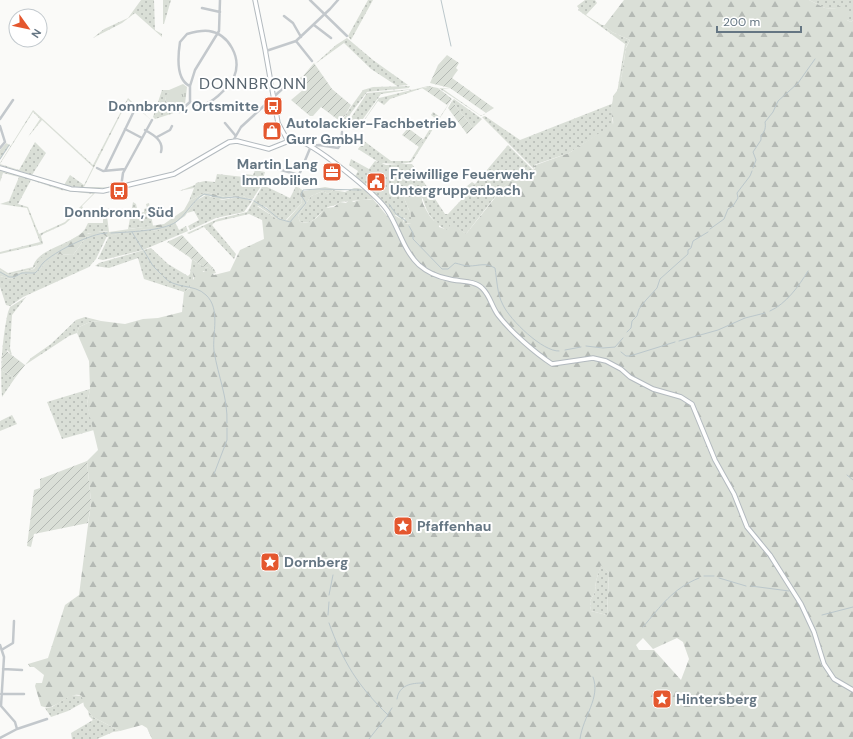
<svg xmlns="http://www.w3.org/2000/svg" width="853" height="739" font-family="'DM Sans',sans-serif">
<defs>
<pattern id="grass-dots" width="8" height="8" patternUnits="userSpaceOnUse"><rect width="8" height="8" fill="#dadfd7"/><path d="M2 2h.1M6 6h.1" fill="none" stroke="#b4b9b4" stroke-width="1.8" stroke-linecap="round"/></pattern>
<pattern id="forest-firs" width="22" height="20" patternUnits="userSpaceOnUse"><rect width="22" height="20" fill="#dadfd7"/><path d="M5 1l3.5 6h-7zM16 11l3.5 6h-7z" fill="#b4b9b4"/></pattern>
<pattern id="park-tufts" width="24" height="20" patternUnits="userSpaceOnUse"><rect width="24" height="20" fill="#dadfd7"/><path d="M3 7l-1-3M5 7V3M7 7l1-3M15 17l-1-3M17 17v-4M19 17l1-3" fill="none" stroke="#b4b9b4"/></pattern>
<pattern id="garden-furrows" width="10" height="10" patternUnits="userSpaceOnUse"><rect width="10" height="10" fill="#dadfd7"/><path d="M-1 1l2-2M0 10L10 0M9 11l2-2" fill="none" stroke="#b4b9b4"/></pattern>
</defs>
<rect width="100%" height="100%" fill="#fafaf8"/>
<!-- grass -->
<path fill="url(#grass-dots)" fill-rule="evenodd" d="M 141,0 L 154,0 L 155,30 L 162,34 L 162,37 L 135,13 L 122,23 L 93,38 L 104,29 L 128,18 Z
M 163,0 L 171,0 L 164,24 L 163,24 Z
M 368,0 L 373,0 L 351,40 L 348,36 Z
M 585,0 L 595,0 L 597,3 L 586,15 L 602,25 L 605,25 L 604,26 L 612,32 L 630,40 L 626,47 L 620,87 L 617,93 L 625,44 L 578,10 L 579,9 L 577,6 Z
M 809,0 L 853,0 L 853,20 L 851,22 L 847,20 L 837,9 L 825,8 Z
M 347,38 L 373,60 L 408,85 L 397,86 L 371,69 L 344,43 L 315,64 L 336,45 Z
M 410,86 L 409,88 L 367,92 L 351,113 L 342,130 L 339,130 L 340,124 L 350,108 L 363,90 L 373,87 Z
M 428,86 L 438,88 L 452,99 L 412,162 L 401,164 L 412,164 L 445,214 L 448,214 L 463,198 L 464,196 L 461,191 L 472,182 L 475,184 L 508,145 L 533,170 L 512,179 L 501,189 L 466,234 L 451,224 L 448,231 C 430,221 426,211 421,192 L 416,190 L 404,198 L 411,215 L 411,223 L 404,224 L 403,223 L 405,218 L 401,219 L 396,215 L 392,217 L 383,203 L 371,192 L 380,181 L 375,177 L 364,186 L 354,178 L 358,171 L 349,165 L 351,159 L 369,169 L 375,161 L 386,165 L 399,164 L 380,163 L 358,149 L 364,141 L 391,161 L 410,161 L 436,119 L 431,115 L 433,112 L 440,117 L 451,100 L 426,87 L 390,99 L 384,105 L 378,101 L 356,132 L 379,98 Z
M 439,88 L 452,89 L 443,89 L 480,115 L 484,115 L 491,106 L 494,108 L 481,116 Z
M 414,89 L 381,94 L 355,130 L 345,127 L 367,93 Z
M 162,90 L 169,90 L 169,93 L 165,98 L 171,114 L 155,119 L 153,117 Z
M 128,98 L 151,120 L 128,100 L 84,187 L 113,187 L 84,189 L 64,185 L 70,175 L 84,185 L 93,167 L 42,120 L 28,137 L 40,119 L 33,112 L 0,164 L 19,170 L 35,142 L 46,153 L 32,175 L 0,165 L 0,163 L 33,110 L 93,165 Z
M 454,99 L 482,119 L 473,128 L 452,101 Z
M 614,103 L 611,108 L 613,125 L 569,153 L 534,165 L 534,169 L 482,117 L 485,116 L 520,140 Z
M 6,143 L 10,145 L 0,160 L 0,150 Z
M 0,169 L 62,189 L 95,193 L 82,206 L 83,208 L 65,224 L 43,234 L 41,236 L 43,244 L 0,254 L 0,252 L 40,242 L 27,208 L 0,204 L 9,201 L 19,177 L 3,173 L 0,182 ZM 31,180 L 61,190 L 93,194 L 65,222 L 39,234 L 28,207 L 18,204 Z
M 255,170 L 265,172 L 261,186 L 252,200 L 243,196 L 225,197 L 206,192 L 189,201 L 194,188 L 179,191 L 195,185 L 196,183 L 205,181 L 215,182 L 217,174 L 244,177 L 245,174 L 253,175 Z
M 263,185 L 290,198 L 296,186 L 299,189 L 302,203 L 285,221 L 274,215 L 266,207 L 257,206 L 277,219 L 262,219 L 262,220 L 249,214 L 215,222 L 212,225 L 236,254 L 234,259 L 204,227 L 189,234 L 187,233 L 218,219 L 247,212 Z
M 354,188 C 362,188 370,190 373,199 L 340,202 C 335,207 329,205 325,209 C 316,216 314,225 300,222 L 298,216 L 311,196 L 323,191 L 328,194 L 333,190 L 345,192 Z
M 206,195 L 221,200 L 240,197 L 252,201 L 244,212 L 216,218 L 190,230 L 188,226 L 199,220 L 194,211 L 187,213 L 195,201 Z
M 133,202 L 136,204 L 138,213 L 144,212 L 144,209 L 147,208 L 146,204 L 149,203 L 153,226 L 128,229 Z
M 110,208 L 107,216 L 109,232 C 99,230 91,235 83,233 L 44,257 L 33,269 L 8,275 L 0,270 L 0,268 L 8,273 L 33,267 C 37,248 75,244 85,229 C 86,227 87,225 88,223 L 103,223 L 103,219 L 100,211 Z
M 175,222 L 179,230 L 186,226 L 188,231 L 143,250 L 103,260 L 98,259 L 109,236 L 129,231 L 136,233 C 141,228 150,229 156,231 Z
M 103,234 L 107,236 L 96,259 L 89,267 L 23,297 L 10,306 L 6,305 L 0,287 L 0,276 L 11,279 L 21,274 L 35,273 L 54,256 L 60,254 L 73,255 L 86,237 Z
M 151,248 L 168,264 L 188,276 L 190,274 L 192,260 L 189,257 L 204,267 L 214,269 L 216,273 L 212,274 L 196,269 L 192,271 C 195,279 192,288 184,292 L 144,279 L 138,258 L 109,268 L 95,266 L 99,263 Z
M 26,297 L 12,315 L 10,348 L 12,355 L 7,350 L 1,358 L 3,359 L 1,370 L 15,378 L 2,397 C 0,370 2,339 8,312 L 10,307 Z
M 85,317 L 101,321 L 90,322 L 79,327 L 77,333 L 69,336 L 25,365 L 31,358 L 51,344 L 76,320 Z
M 90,389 L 87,404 L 94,430 L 62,439 L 47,402 Z
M 12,415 L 17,424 L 0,431 L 0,421 Z
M 601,564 L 609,573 L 607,615 L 591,611 L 590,601 L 595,592 L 596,581 Z
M 71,695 L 82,696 L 84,702 L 68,711 L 51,717 L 45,708 L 52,707 Z
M 88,711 L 93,717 L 120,731 L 113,732 L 97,739 L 72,739 L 71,733 L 93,720 L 89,716 Z"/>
<!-- forest -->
<path fill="url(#forest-firs)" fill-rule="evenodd" d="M 624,0 L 809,0 L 825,8 L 837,9 L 839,6 L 847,10 L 847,20 L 851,22 L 853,20 L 853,739 L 152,739 L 147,728 L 142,725 L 120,731 L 93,717 L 84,706 L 82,696 C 67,689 57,713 41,706 L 35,686 L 36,683 L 42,683 L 44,675 L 34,667 L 30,667 L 28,664 L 48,658 L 65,605 L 79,595 L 91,502 L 87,461 L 98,450 L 87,404 L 90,389 L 89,361 L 77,333 L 79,327 L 90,322 L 101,321 L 125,324 L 143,319 L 158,318 L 182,312 L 184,292 L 190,288 L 189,282 L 194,279 L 192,270 L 198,267 L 202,268 L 203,272 L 210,272 L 214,275 L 230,271 L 240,250 L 264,239 L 262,219 L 277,219 L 257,205 C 270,208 273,215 285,221 L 287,220 L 302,203 L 299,189 L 296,186 L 304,191 L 325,187 L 345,191 L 333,190 L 328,194 L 323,191 L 311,196 L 298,216 L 300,222 C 312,225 318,217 325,208 L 334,207 L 340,202 L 346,203 L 349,200 L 354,202 C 361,198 367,201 373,199 L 389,218 L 394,215 L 401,219 L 404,218 L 403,223 L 407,224 L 411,223 L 411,215 L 404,198 L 418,189 C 423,193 421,198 423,204 C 427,211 431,221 439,223 L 439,227 L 448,230 L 451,223 L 466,234 L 506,184 L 518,175 L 533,170 L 535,168 L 533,166 L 569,153 L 613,124 C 614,119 611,116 611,110 C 611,105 613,103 613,96 L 620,87 L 626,48 L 630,40 L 612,32 L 604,26 ZM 601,565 L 609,573 L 607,615 L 591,611 L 590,601 L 595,592 L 596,581 ZM 643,638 L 653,649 L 677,638 L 683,642 L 689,659 L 681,680 L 654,650 L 639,650 L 636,645 Z
M 206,192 L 225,197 L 243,196 L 252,200 L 235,197 L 218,200 L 211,196 L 204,195 L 195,201 L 185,216 L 173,224 L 156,231 L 150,229 L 140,230 L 135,235 L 129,231 L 107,237 L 103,234 L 86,237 L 73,255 L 60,254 L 55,256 L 35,273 L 21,274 L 11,279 L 0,276 L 0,270 L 8,275 L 34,269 L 41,258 L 84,232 L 89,234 L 94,232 L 109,232 L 164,224 L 184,210 L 189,201 Z"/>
<!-- park -->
<path fill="url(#park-tufts)" d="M 183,84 L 187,87 L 185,104 L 176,112 L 171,114 L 165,98 L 167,94 L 169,93 L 169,90 Z"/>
<!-- garden -->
<path fill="url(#garden-furrows)" d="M 447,55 L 459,63 L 456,68 L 458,70 L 452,78 L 491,106 L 486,113 L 450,88 L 430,83 L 438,65 Z
M 314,63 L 332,89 L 351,105 L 341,122 L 321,107 L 313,116 L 310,116 L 291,100 L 304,89 L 296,80 L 303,76 Z
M 429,87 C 437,88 447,93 451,100 L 447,105 L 422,88 Z
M 452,101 L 473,128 L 467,134 L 448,108 Z
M 408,128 L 424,140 L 419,147 L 402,135 Z
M 182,235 L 214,269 L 204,267 L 167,242 Z
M 5,350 L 25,365 L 15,378 L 1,370 L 3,359 L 1,358 Z
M 87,461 L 91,502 L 88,523 L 34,534 L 31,547 L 27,546 L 34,490 L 40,488 L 40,479 Z"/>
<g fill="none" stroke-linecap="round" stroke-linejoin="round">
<!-- stream -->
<path stroke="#bbc7cb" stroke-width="1" d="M 441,0 L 451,46
M 0,159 L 9,145
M 753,168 L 756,160 L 753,152 L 761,140 L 761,135 C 765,132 766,127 765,122 L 773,112 L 778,101 L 798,83 L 815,59
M 254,201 L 267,209 L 279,219 L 290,222 L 306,203 L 301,195 L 303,190 L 318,189 L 361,190
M 389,204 L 396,214 L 406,221
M 409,226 L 413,233 L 413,239 L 442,269 L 448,269 L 455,263 C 460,264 464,266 469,266 C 479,266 485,262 495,268 C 497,280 497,294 503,305 C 510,320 543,352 559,351
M 710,229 L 724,219 L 728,209 L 733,206 L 738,198 L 737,193 L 750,176 L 752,171
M 132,232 L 143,250
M 111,233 C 128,232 163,231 176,222 C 187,214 192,201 204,194 L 223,198 L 236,197 L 252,200
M 144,251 L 153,266 L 161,274
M 0,272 L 9,277 L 14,277 L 22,273 L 35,273 C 39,270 40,266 43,263 C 54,252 91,233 107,233
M 163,276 C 174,290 194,283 206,295 C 221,309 212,334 214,351 C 218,376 228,398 227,423
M 770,311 C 786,304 799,286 808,271
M 627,332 L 631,328 L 632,321 L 637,316 L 639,309 L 646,300 L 657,288 L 660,279 L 688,254 L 688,250 L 691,248 L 693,241 L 708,232
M 679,341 L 718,330 L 745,318 L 765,313
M 586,346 L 603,348 L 615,347 L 623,338
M 565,350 L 581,347
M 621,352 L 626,356 L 630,356 L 675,342
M 214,474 L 227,440 L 227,428
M 847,475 L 853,480
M 704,576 L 714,576
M 719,578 L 746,586
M 751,586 L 789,591
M 329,595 L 333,575
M 328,615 L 329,602
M 822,615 L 853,607
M 329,623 C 343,662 358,686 388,715 L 369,739
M 643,627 C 661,606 672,589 699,578
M 397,699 C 399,685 411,683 423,683
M 388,714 L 392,708
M 580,739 C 583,716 601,698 593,677"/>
<!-- secondary casing -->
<g stroke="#b3babf" stroke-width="5.5">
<path id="secondary" d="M 255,0 L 265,49 L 278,123 L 288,141
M 0,168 L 71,189 L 103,191 L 174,174 L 229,142 L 237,141 L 269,149 L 294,139 C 313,142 376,194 387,210 C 399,228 403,250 419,265 C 427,272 438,277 449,279 C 459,282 476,280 483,289 C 490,296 492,307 498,315 C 511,332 534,352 552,364 L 593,358 L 606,361 L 621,369 L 630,377 L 653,389 L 681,397 L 692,404 L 715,460 L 734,494 L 747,527 L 770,555 L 801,604 L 814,632 L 824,664 L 834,679 L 853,690"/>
</g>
<!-- street -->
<path stroke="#c3c8cc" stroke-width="2.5" d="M 310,0 L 347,36
M 202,8 L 220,12
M 284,16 L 293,23 L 301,37
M 314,25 L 331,38
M 296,41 L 312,61
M 266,51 L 296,41 L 330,9 L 338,0
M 190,102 C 201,108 210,103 218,96 C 224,90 231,85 234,77 C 242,58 229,34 209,31 C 203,30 194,32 187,34 L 180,42 C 178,55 176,80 190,86
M 190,102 L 190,86 L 195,70 L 219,31 L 220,0
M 179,112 L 190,102
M 0,119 L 13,100
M 225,123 L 235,135
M 0,126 L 5,142 L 0,148
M 125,129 L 142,138
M 145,130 C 154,135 164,141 161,152
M 157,137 L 170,130 L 172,126
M 233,141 L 241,127 L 292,80
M 97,168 L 103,171 L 125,169
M 274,168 L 299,175 L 311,146 L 319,145 L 338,148 L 341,144 L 342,132
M 105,171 L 134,111
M 121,187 L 123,173 L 152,120
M 0,645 L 4,657 L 1,706 L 15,722 L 17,729
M 3,649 L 13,643 L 14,621
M 3,669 L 22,670
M 1,694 L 24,694
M 0,738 L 17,729 L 47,719"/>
<!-- secondary -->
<use href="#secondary" stroke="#fff" stroke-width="3.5"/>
</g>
<!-- icons -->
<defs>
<g id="bus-square" transform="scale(1)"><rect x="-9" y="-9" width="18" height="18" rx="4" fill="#e4572e" stroke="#fff"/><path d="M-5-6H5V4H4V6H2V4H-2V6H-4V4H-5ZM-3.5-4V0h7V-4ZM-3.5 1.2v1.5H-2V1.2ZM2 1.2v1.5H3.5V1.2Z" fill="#fff"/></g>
<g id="shop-square" transform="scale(1)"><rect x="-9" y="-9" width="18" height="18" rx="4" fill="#e4572e" stroke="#fff"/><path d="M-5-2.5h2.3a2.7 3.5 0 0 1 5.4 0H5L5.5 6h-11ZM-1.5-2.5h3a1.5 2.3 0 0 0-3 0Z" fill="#fff"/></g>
<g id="office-square" transform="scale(1)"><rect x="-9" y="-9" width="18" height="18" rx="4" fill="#e4572e" stroke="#fff"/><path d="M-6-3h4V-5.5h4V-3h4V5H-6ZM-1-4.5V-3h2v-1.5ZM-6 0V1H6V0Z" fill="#fff"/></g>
<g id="civic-square" transform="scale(1)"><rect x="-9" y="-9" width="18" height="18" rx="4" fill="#e4572e" stroke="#fff"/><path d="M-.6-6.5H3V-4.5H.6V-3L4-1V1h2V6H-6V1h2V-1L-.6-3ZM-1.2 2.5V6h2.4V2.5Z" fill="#fff"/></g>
<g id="sight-square" transform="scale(1)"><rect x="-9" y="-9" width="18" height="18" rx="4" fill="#e4572e" stroke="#fff"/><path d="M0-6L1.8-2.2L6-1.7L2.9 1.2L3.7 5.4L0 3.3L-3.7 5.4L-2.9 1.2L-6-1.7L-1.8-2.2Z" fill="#fff"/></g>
</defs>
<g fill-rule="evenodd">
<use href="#bus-square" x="273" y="106"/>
<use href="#shop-square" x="272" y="131"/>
<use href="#office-square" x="332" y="172"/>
<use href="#civic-square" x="376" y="182"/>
<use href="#bus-square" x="119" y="191"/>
<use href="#sight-square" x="403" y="526"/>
<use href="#sight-square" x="270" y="562"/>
<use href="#sight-square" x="662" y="699"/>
</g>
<g text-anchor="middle" stroke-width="4" stroke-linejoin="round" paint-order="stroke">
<!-- poi labels -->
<g font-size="14" font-weight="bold" fill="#657683" stroke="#fff" text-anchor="start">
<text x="259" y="111" text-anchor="end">Donnbronn, Ortsmitte</text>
<text x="286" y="128">Autolackier-Fachbetrieb<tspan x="286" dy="16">Gurr GmbH</tspan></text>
<text x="318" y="169" text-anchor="end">Martin Lang<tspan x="318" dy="16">Immobilien</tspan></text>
<text x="390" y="179">Freiwillige Feuerwehr<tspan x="390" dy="16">Untergruppenbach</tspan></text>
<text x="119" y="217" text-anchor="middle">Donnbronn, Süd</text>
<text x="417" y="531">Pfaffenhau</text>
<text x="284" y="567">Dornberg</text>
<text x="676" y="704">Hintersberg</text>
</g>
<!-- quarter labels -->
<g font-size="16" letter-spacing="1" fill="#57646e" stroke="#fff">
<text x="253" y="89">DONNBRONN</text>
</g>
</g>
<!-- north arrow -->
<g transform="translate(28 28) rotate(123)"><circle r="19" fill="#ffffff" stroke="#c1c8cd"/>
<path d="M0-3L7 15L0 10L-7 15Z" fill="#e4572e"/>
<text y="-6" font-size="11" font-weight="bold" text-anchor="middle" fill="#657683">N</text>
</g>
<!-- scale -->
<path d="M717 26v6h84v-6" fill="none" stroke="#657683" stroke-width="2"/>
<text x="723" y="26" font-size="12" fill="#657683" stroke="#ffffff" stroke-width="3" paint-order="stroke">200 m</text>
</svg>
